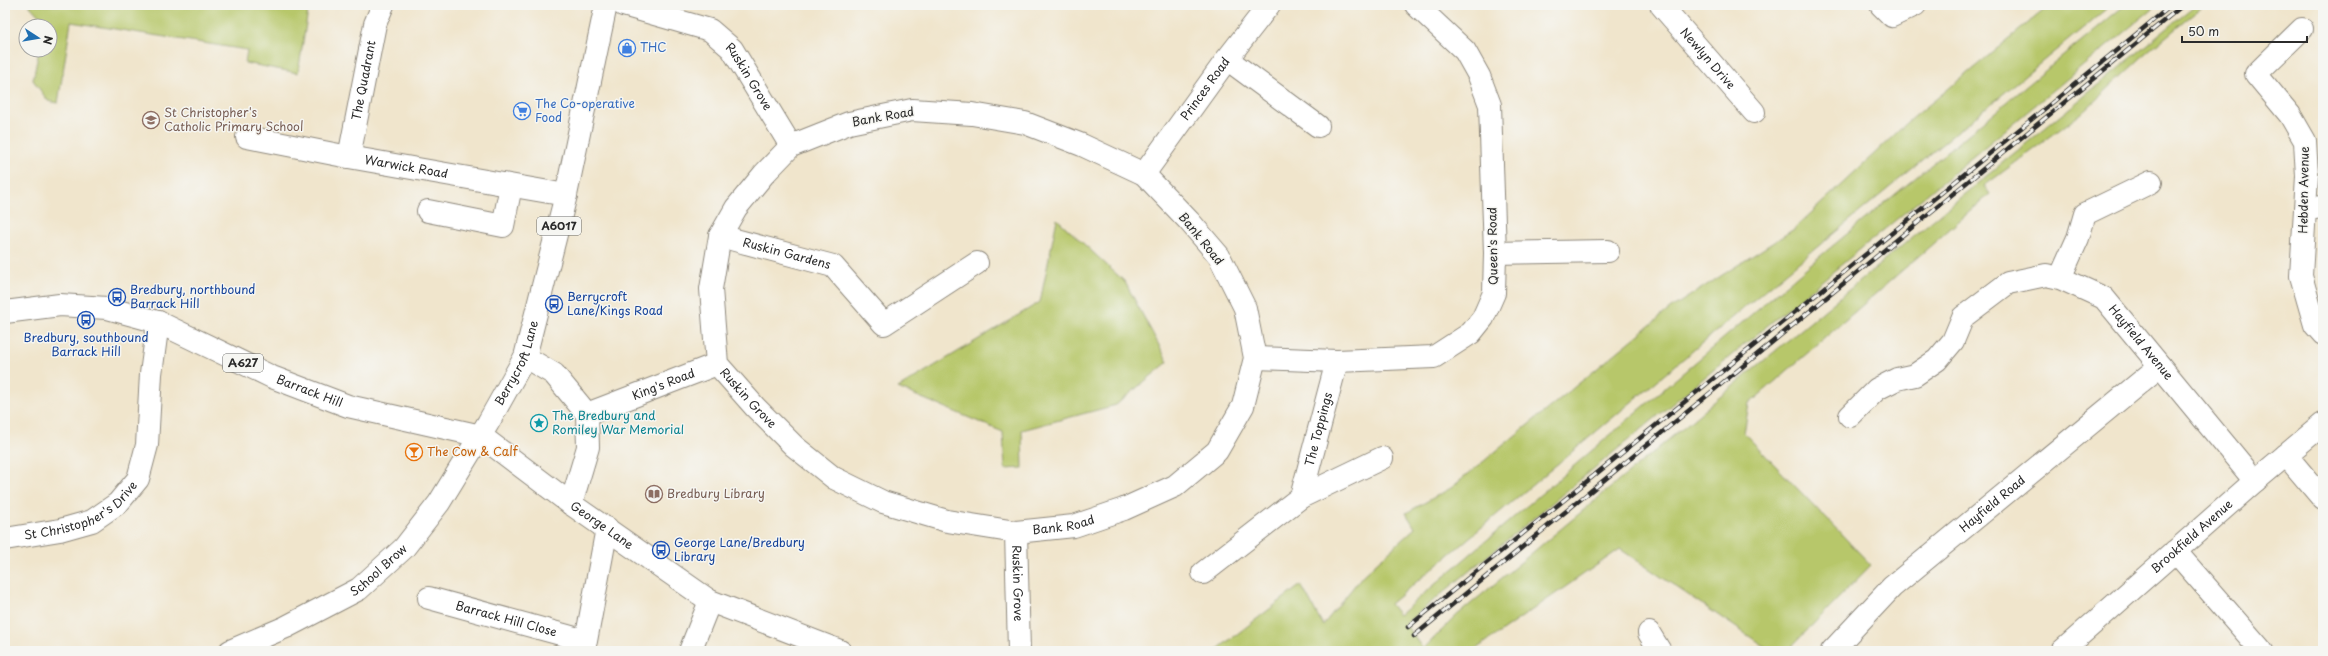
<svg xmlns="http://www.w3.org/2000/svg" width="2328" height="656" font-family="'Playpen Sans',sans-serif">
<rect width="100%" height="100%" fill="#f6f6f2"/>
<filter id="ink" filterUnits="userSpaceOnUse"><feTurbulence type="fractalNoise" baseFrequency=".025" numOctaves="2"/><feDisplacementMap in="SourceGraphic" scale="8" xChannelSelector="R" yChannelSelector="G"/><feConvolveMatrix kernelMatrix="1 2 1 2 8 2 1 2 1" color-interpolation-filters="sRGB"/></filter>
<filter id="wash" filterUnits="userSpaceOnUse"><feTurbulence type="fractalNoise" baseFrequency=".012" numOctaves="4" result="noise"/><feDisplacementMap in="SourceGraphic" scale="16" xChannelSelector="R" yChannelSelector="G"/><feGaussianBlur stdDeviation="0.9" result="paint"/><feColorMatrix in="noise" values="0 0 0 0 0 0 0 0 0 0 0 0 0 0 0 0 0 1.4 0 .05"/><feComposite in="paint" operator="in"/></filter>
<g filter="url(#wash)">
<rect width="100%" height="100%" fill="#f0e5cc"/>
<!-- green -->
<path fill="#b7c76a" stroke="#71794a" d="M 29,5 L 309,5 L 298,73 L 245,63 L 247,50 L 71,22 L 58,103 L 48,101 L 33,80 L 39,50 L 50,50 L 50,26 L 43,26 L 42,19 Z
M 2050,5 L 2111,5 L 1793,267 L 1390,604 L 1399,615 L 1813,262 L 2125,5 L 2157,5 L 1405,624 L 1423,649 L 1456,616 L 1980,181 L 2196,5 L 2204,5 L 2142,57 L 2082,113 L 1984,186 L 1990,194 L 1749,404 L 1744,433 L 1871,565 L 1787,651 L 1771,651 L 1620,549 L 1473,651 L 1215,651 L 1301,585 L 1323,625 L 1363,575 L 1415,528 L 1406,513 L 1451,488 L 1671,308 L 1794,229 L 1908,122 Z
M 1057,219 L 1125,282 L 1168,362 L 1116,405 L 1022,430 L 1023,468 L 1005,469 L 1003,432 L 898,388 L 1040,302 Z"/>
</g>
<g filter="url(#ink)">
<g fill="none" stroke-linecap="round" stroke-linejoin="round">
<!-- minor casing -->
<g stroke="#8e887c" stroke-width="24">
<g id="minor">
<path id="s1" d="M 623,5 L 710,30 L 732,49 L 791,146"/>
<path id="s2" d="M 1661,5 L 1754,112"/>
<path d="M 1881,5 L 1892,16 L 1915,5"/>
<path d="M 2302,29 L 2256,74 L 2290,115 L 2305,141 L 2307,176 L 2301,276 L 2315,325 L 2323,334"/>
<path d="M 1227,59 L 1318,126"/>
<path id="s3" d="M 247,137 L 349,157 L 566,195"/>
<path id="s4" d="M 349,157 L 375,24 L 383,5"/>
<path id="s5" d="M 1144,174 L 1227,59 L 1269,5"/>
<path d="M 2305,209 L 2323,207"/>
<path d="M 428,211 L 503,226 L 511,186"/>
<path id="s6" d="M 720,236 L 833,266 L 884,324 L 977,263"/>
<path d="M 1495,253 L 1608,251"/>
<path d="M 2060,278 L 2078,238 L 2085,214 L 2151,182"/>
<path d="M 525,357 L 554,374 L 587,414 L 588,447 L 571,504"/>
<path d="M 1255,358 L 1337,361 L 1434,357 L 1471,333 L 1483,318 L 1494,293 L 1495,253 L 1490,105 L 1479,76 L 1465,51 L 1416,5"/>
<path id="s7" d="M 587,414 L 717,364"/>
<path id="s8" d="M 1850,416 L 1877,389 L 1897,379 L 1915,375 L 1937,360 L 1953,341 L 1963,317 L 2008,283 L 2046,275 L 2060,278 L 2104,298 L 2255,481"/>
<path d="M 2286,455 L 2323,499"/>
<path id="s9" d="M 1301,497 L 1337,361"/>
<path id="s10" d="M 1016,532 L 1074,526 L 1124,509 L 1175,486 L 1217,451 L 1243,406 L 1255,358 L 1245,308 L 1219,256 L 1189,221 L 1144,174 L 1082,145 L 1025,123 L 972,114 L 912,110 L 849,123 L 791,146 L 764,174 L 736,208 L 720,236 L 711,289 L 717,364 L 755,407 L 794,446 L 834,478 L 883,502 L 947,521 L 1016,532 L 1019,651"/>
<path id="s11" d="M 5,539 L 60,530 L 92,521 L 118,503 L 138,479 L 147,445 L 151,374 L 158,322"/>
<path d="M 2175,551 L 2262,651"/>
<path d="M 1203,573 L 1301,497 L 1382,458"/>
<path id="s12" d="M 429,598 L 586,641 L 607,528"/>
<path d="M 1649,633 L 1660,651"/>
<path d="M 690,651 L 710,601"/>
<path id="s13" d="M 1832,651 L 1892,587 L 2160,366"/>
<path id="s14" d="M 2062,651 L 2255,481 L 2323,424"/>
</g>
</g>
<!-- major casing -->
<g stroke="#8e887c" stroke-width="24">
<g id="major">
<path id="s15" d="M 5,312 L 60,305 L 107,308 L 158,322 L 272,377 L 348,406 L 481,436 L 571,504 L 710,601 L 840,651"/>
<path id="s16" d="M 230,651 L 286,627 L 359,589 L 404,548 L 439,503 L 488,423 L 525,357 L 566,195 L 606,5"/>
</g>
</g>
<!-- minor -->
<use href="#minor" stroke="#fff" stroke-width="22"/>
<!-- major -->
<use href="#major" stroke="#fff" stroke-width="22"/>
<!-- rail casing -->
<g stroke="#2b2b2b" stroke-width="4.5">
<path id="rail" d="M 1408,627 L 2172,5
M 1414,636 L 2183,5"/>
</g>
<!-- rail -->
<use href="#rail" stroke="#f6f6f2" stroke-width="3" stroke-dasharray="9" stroke-linecap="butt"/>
</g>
</g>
<!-- icons -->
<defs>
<g id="shop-ring" transform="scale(0.9)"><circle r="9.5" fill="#f6f6f2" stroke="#3f7fe0" stroke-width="1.5"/><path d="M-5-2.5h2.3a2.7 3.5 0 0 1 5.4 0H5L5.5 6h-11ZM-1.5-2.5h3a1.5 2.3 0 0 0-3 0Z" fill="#3f7fe0"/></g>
<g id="supermarket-ring" transform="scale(0.9)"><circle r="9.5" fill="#f6f6f2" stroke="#3f7fe0" stroke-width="1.5"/><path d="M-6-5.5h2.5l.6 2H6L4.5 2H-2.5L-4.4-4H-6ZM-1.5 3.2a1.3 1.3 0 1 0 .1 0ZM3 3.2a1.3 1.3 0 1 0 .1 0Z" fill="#3f7fe0"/></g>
<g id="school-ring" transform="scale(0.9)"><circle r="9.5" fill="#f6f6f2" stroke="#8d6e63" stroke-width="1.5"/><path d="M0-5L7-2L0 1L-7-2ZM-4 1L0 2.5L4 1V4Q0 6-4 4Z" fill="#8d6e63"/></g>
<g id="bus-ring" transform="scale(0.9)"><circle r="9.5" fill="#f6f6f2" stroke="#1a4fb4" stroke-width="1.5"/><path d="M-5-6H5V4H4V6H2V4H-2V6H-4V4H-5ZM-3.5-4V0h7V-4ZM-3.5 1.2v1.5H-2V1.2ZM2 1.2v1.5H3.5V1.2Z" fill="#1a4fb4"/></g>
<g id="sight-ring" transform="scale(0.9)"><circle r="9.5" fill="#f6f6f2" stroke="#0f9aa8" stroke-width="1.5"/><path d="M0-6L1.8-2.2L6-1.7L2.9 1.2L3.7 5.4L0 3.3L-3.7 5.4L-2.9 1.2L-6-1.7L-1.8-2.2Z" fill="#0f9aa8"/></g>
<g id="bar-ring" transform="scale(0.9)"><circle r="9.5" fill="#f6f6f2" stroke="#e8710a" stroke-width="1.5"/><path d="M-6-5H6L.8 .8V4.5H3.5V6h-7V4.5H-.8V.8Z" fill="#e8710a"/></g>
<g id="library-ring" transform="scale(0.9)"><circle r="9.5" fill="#f6f6f2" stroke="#8d6e63" stroke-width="1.5"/><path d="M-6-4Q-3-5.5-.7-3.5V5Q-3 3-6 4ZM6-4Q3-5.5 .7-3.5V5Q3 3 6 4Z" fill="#8d6e63"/></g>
</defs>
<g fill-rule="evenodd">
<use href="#shop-ring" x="627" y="48"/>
<use href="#supermarket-ring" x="522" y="111"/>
<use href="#school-ring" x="151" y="120"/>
<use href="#bus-ring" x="117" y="297"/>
<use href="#bus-ring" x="554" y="304"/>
<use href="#bus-ring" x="86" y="320"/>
<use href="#sight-ring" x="539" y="423"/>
<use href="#bar-ring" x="414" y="452"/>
<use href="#library-ring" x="654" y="494"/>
<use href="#bus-ring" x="661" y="550"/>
</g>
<g text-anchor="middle" stroke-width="3" stroke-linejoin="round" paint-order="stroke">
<!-- shield labels -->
<g fill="#f6f6f2" stroke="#686867" stroke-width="1">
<rect x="537" y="217" width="44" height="18" rx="3"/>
<rect x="223" y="354" width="40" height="18" rx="3"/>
</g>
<g font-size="11" font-weight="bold" fill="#2b2b2b">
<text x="559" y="230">A6017</text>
<text x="243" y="367">A627</text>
</g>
<!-- shop labels -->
<g font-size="12" fill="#366cbe" stroke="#f6f6f2" text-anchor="start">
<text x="640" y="52">THC</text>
<text x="535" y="108">The Co-operative<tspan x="535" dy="14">Food</tspan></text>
</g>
<!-- street labels -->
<g font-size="12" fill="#2b2b2b" stroke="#f6f6f2">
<text dy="4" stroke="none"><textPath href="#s2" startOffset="71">Newlyn Drive</textPath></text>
<text dy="4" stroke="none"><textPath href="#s1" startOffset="152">Ruskin Grove</textPath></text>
<text dy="4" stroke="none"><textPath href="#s4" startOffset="78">The Quadrant</textPath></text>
<text dy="4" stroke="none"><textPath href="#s5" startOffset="105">Princes Road</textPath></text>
<text transform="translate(883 117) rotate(-10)" y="4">Bank Road</text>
<text dy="4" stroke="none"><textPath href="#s3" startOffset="162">Warwick Road</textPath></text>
<text transform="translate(2304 190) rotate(-89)" y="4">Hebden Avenue</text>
<text transform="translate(1201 239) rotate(51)" y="4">Bank Road</text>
<text transform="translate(1493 246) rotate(-91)" y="4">Queen's Road</text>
<text dy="4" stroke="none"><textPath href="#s6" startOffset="69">Ruskin Gardens</textPath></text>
<text dy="4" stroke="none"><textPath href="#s8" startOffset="372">Hayfield Avenue</textPath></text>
<text dy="4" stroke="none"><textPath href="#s16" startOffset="422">Berrycroft Lane</textPath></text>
<text dy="4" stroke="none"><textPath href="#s7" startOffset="82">King's Road</textPath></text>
<text dy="4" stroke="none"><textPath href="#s15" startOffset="322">Barrack Hill</textPath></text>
<text dy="4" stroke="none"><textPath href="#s10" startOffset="1204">Ruskin Grove</textPath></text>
<text dy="4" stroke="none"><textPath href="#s9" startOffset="70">The Toppings</textPath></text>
<text dy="4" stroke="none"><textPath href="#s13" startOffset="218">Hayfield Road</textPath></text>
<text dy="4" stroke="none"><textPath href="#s11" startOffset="83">St Christopher's Drive</textPath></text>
<text dy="4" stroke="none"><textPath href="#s10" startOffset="48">Bank Road</textPath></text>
<text dy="4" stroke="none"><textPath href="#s15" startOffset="650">George Lane</textPath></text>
<text dy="4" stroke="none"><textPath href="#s14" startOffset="173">Brookfield Avenue</textPath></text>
<text dy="4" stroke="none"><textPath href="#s16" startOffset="170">School Brow</textPath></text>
<text dy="4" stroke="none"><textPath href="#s10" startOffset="1564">Ruskin Grove</textPath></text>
<text dy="4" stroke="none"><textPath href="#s12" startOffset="80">Barrack Hill Close</textPath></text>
</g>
<!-- education labels -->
<g font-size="12" fill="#785e54" stroke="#f6f6f2" text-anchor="start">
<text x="164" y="117">St Christopher's<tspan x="164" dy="14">Catholic Primary School</tspan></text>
<text x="667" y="498">Bredbury Library</text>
</g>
<!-- transit labels -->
<g font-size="12" fill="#164399" stroke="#f6f6f2" text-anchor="start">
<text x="130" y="294">Bredbury, northbound<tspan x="130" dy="14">Barrack Hill</tspan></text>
<text x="567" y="301">Berrycroft<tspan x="567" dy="14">Lane/Kings Road</tspan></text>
<text x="86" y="342" text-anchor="middle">Bredbury, southbound<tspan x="86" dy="14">Barrack Hill</tspan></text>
<text x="674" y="547">George Lane/Bredbury<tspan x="674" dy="14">Library</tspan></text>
</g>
<!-- culture labels -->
<g font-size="12" fill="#0d838f" stroke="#f6f6f2" text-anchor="start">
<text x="552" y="420">The Bredbury and<tspan x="552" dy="14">Romiley War Memorial</tspan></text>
</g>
<!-- food labels -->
<g font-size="12" fill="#c56008" stroke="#f6f6f2" text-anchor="start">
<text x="427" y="456">The Cow &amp; Calf</text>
</g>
</g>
<!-- margin -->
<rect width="2328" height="656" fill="none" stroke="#f6f6f2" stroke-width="20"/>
<!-- north arrow -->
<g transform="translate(38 38) rotate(102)"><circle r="19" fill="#f6f6f2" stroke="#a5a5a2"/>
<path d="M0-3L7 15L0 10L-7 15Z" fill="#1f6fb2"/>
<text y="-6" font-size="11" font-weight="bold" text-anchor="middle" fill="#2b2b2b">N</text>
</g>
<!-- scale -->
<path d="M2182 36v6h125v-6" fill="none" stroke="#2b2b2b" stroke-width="2"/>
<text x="2188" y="36" font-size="12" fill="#2b2b2b" stroke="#f6f6f2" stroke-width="3" paint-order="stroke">50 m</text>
</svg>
